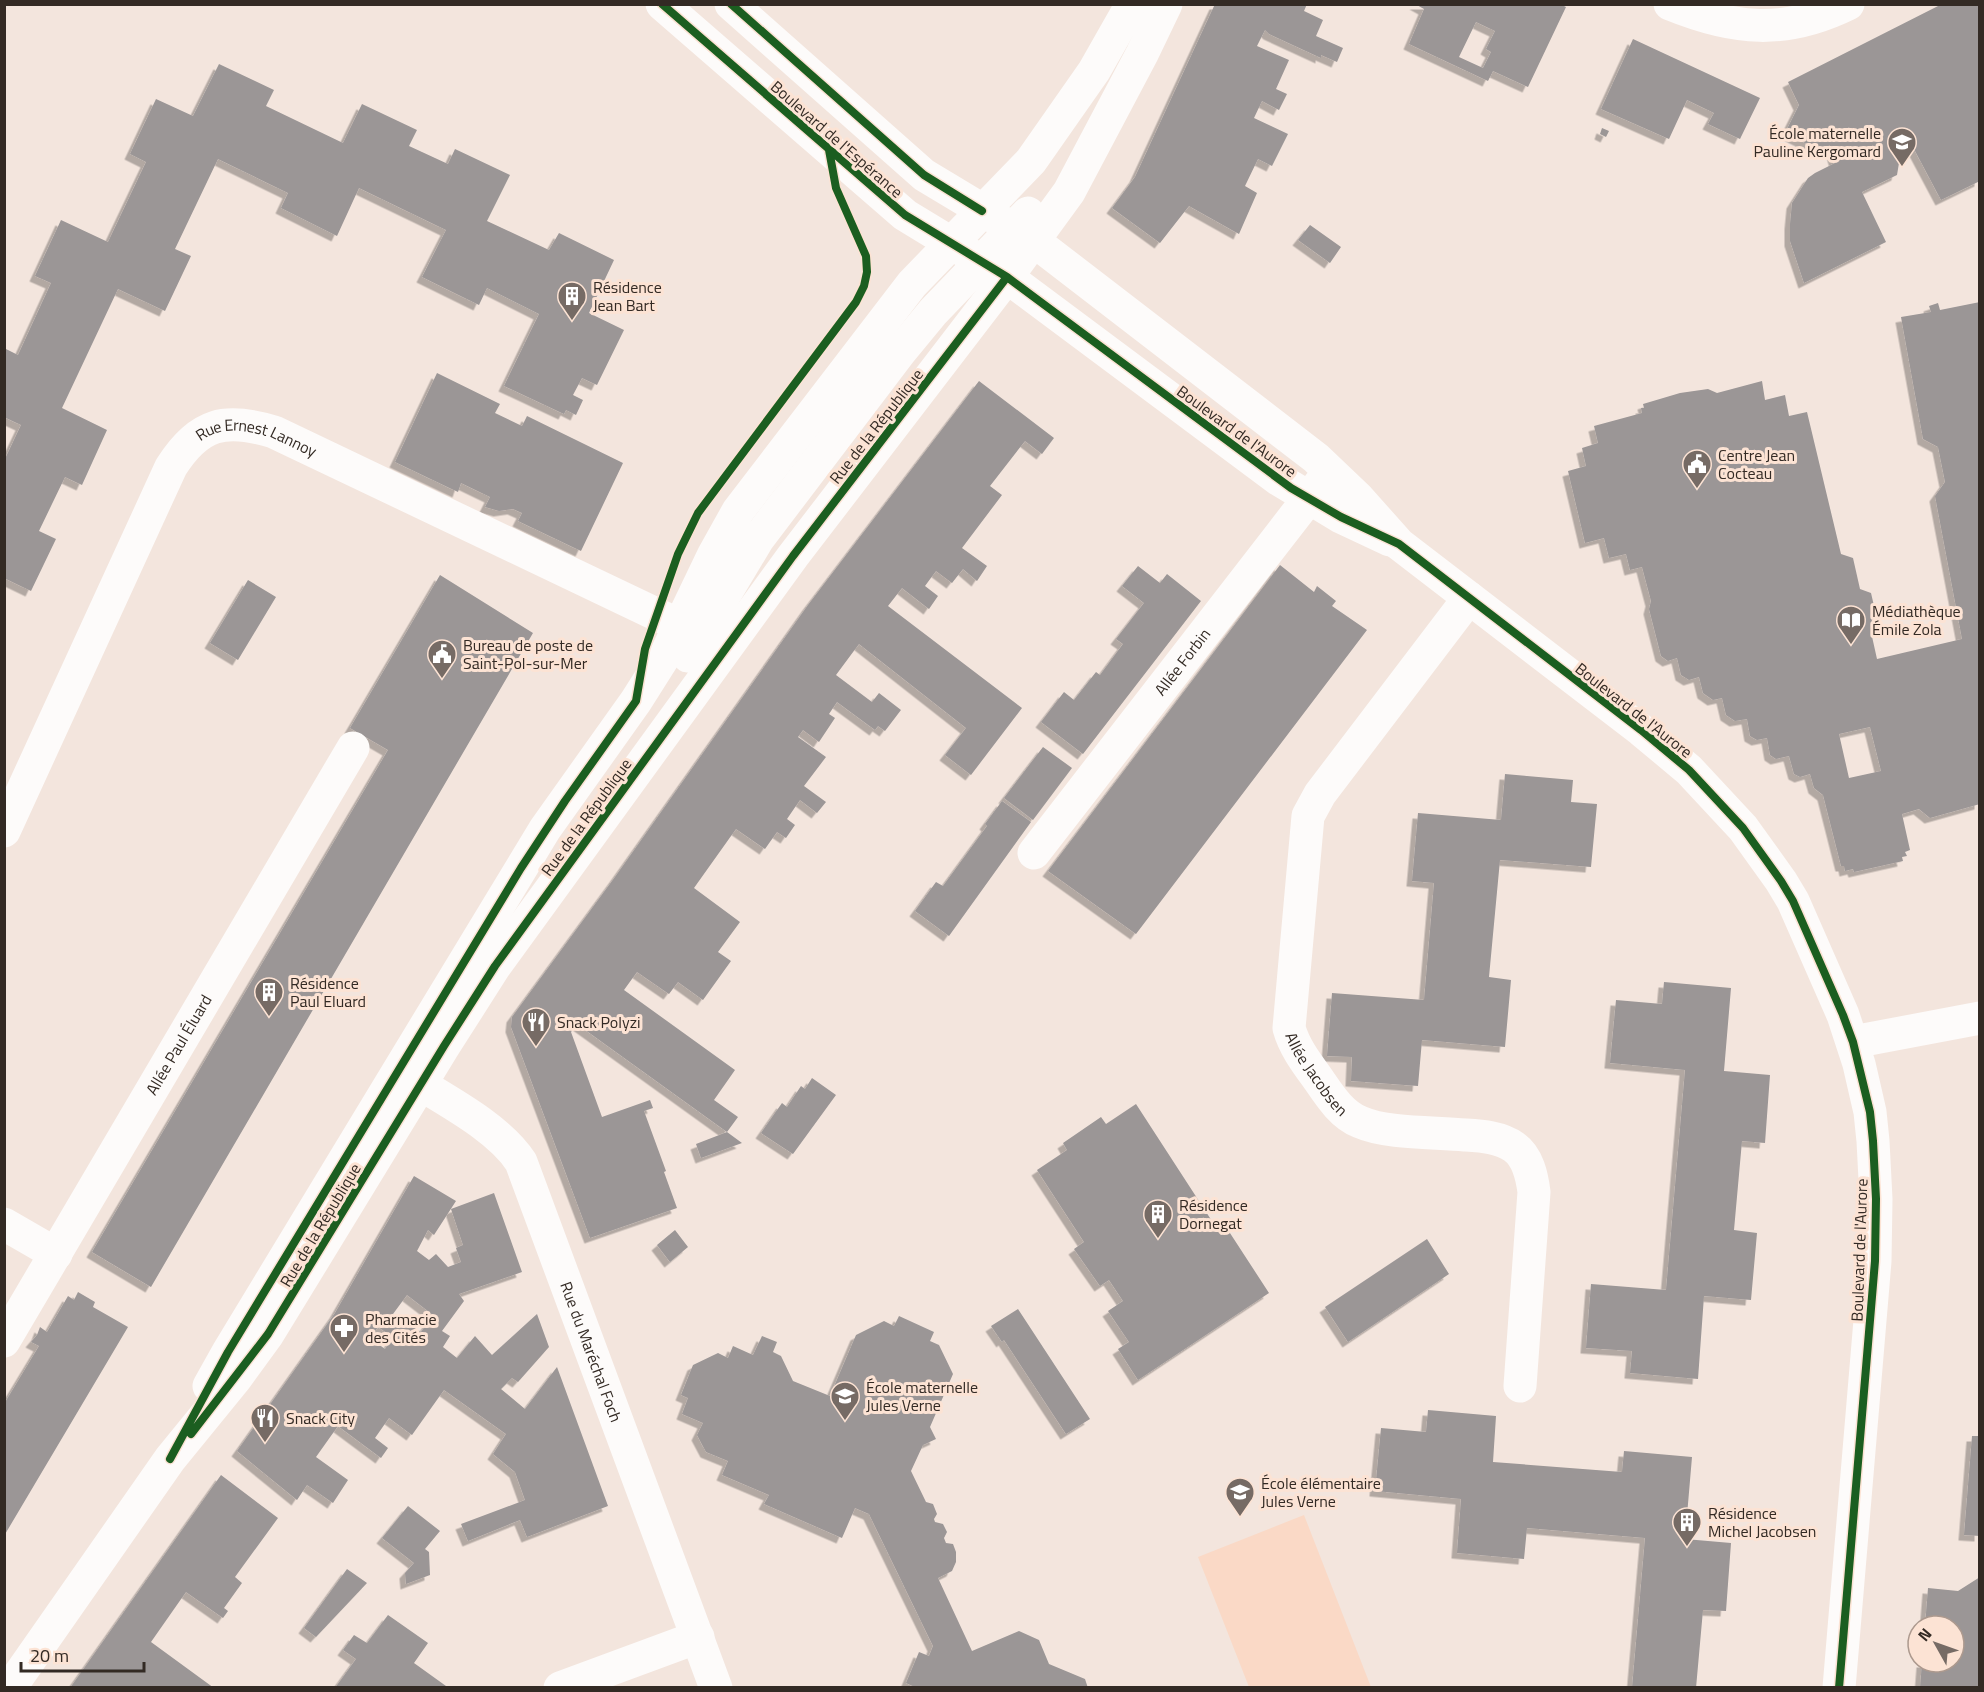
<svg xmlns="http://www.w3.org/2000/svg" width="1984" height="1692" font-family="'Titillium Web',sans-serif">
<defs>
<filter id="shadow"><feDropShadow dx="-5.5" dy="5.5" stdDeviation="0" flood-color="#0004"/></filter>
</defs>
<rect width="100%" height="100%" fill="#f3e5dd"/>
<!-- green -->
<path fill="#fad9c6" d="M 1304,1515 L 1371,1687 L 1249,1687 L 1198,1557 Z"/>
<!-- building -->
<path fill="#9b9696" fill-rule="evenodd" filter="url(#shadow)" d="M 1215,4 L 1307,4 L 1304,11 L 1323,20 L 1316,36 L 1343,48 L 1337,62 L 1321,55 L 1321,58 L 1269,34 L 1265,30 L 1257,46 L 1289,60 L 1276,89 L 1287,94 L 1279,110 L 1262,101 L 1254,118 L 1288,134 L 1272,166 L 1258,159 L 1245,186 L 1257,193 L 1239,234 L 1189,206 L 1160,243 L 1112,208 L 1135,177 Z
M 1415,4 L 1560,4 L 1566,7 L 1528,87 L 1493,71 L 1488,81 L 1409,44 L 1424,9 ZM 1476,22 L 1495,31 L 1486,49 L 1491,52 L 1483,68 L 1459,57 Z
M 1942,4 L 1980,4 L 1980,181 L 1941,200 L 1914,149 L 1896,158 L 1899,163 L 1897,175 L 1862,192 L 1886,242 L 1804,283 L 1790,241 L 1790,224 L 1792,203 L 1808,178 L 1815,173 L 1835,163 L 1832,152 L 1827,154 L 1785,133 L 1799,105 L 1788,82 Z
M 1633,39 L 1760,98 L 1740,139 L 1708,124 L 1714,113 L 1687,100 L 1669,139 L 1601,109 Z
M 219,64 L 274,90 L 266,106 L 343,143 L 362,104 L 417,130 L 409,146 L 448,164 L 455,149 L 510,175 L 487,221 L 549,250 L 559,233 L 614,260 L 589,313 L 624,330 L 597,385 L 582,378 L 573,395 L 583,400 L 576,415 L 566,410 L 564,414 L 504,386 L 539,314 L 487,288 L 479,305 L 422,277 L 446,230 L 359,188 L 337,236 L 281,208 L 288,193 L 218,159 L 175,249 L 191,256 L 165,311 L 118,289 L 62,408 L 107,430 L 82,485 L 65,477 L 39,531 L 56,539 L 31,591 L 4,578 L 4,461 L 21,425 L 4,417 L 4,348 L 18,355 L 51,283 L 35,276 L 61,220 L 108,242 L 146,162 L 130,154 L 156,99 L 193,116 Z
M 1602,128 L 1609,131 L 1606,137 L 1600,134 Z
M 1310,225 L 1341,247 L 1330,263 L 1298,240 Z
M 1980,302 L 1980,804 L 1930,818 L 1919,809 L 1902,814 L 1910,850 L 1905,852 L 1907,856 L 1902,857 L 1903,861 L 1854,872 L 1853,869 L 1845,871 L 1844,866 L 1841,866 L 1823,795 L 1814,788 L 1810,774 L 1800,777 L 1794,774 L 1789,756 L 1776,759 L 1770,755 L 1767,738 L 1757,740 L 1750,736 L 1747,719 L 1735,721 L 1726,715 L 1722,698 L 1713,700 L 1703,693 L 1699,677 L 1689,680 L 1681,675 L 1677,658 L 1668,661 L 1661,656 L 1649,609 L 1651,601 L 1642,567 L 1630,570 L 1626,554 L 1609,558 L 1604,538 L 1585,543 L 1568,471 L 1586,466 L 1582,448 L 1598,443 L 1594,426 L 1642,413 L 1641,408 L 1644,408 L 1643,404 L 1680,393 L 1708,389 L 1717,393 L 1762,381 L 1765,400 L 1785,395 L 1789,416 L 1807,412 L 1841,554 L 1853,558 L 1860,589 L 1871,593 L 1878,623 L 1871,632 L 1877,659 L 1962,639 L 1935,496 L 1945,482 L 1938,447 L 1923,439 L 1901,317 L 1931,312 L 1929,306 L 1938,303 L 1940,310 ZM 1870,727 L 1881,771 L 1849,778 L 1839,734 Z
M 437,373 L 500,404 L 495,413 L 522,426 L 527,416 L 623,463 L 581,551 L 518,521 L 522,513 L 513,509 L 499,511 L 485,507 L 490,497 L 461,483 L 458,492 L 395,462 Z
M 979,381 L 1054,438 L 1042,454 L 1025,441 L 990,486 L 1002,495 L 962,548 L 987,566 L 977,581 L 963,569 L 952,583 L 936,571 L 925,586 L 938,596 L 929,609 L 902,588 L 888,606 L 1022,708 L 971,775 L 945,755 L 966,728 L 859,644 L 836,675 L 872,702 L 879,693 L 901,710 L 885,731 L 878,726 L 875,730 L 837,702 L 829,714 L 835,718 L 819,742 L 803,730 L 798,737 L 826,757 L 804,786 L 826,802 L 817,813 L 800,800 L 787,819 L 795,825 L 786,838 L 777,832 L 765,849 L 736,829 L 694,888 L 740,922 L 718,952 L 731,961 L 703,1000 L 678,982 L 669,994 L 637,972 L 624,990 L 735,1070 L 714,1100 L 738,1117 L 727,1132 L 742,1143 L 701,1158 L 696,1144 L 727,1132 L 577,1024 L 571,1032 L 602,1117 L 650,1100 L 653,1108 L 644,1111 L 666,1171 L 664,1172 L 677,1208 L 590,1238 L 511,1027 L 512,1017 L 615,877 L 808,605 Z
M 1280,565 L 1314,592 L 1317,586 L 1336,601 L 1332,606 L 1367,630 L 1136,934 L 1048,871 Z
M 1138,566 L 1160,583 L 1167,574 L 1201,601 L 1083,754 L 1041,722 L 1064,692 L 1074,700 L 1096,672 L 1100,675 L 1123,644 L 1116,639 L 1144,603 L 1122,586 Z
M 440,575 L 533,633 L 151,1287 L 92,1252 L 388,750 L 350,728 Z
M 248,580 L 276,597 L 238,660 L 210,643 Z
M 1043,747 L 1072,768 L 1033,820 L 1004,798 Z
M 1505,774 L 1573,780 L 1571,802 L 1597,804 L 1591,867 L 1500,860 L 1489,977 L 1511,980 L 1505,1047 L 1422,1040 L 1418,1086 L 1351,1081 L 1352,1057 L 1327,1056 L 1332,993 L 1424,1000 L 1434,883 L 1412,881 L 1418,813 L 1501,820 Z
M 1002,801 L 1031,822 L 949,936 L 915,911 L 936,882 L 943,886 L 987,826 L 985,824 Z
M 1664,982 L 1731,988 L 1724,1071 L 1770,1075 L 1765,1143 L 1742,1141 L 1734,1230 L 1757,1233 L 1751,1300 L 1704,1296 L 1698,1379 L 1630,1373 L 1632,1351 L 1586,1348 L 1591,1284 L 1666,1290 L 1685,1070 L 1610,1063 L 1616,1000 L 1662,1004 Z
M 812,1078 L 836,1095 L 793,1154 L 761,1133 L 782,1103 L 787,1107 L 801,1086 L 805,1089 Z
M 1136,1104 L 1221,1235 L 1228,1230 L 1269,1293 L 1138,1380 L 1118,1349 L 1129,1342 L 1108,1311 L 1123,1301 L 1109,1280 L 1100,1286 L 1074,1249 L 1084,1242 L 1037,1170 L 1067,1150 L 1063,1143 L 1101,1117 L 1106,1124 Z
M 414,1176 L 456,1201 L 434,1235 L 428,1230 L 417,1251 L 429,1260 L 436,1254 L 448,1267 L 461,1262 L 456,1248 L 463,1245 L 451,1209 L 494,1193 L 522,1272 L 459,1294 L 464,1301 L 442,1331 L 450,1336 L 443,1347 L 457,1358 L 475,1336 L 492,1355 L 537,1314 L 549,1347 L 518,1382 L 512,1378 L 501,1389 L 525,1409 L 557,1367 L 608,1506 L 527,1537 L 520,1520 L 468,1541 L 461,1524 L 525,1500 L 515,1472 L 493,1454 L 506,1434 L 444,1390 L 412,1435 L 389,1418 L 375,1438 L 388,1448 L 381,1458 L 338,1426 L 316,1457 L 348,1480 L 333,1503 L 307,1485 L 297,1500 L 237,1451 L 335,1313 ZM 407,1295 L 433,1315 L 421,1332 L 393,1314 ZM 378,1327 L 393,1337 L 385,1349 L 370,1338 Z
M 675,1230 L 688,1247 L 670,1262 L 657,1245 Z
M 1427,1239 L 1449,1274 L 1348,1342 L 1325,1307 Z
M 78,1292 L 95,1302 L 93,1307 L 128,1327 L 4,1536 L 4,1404 L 39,1346 L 31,1342 L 37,1335 L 40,1327 L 47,1332 L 68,1296 L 74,1300 Z
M 1018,1309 L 1090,1419 L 1066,1434 L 1004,1340 L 1002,1342 L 991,1326 Z
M 899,1316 L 934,1332 L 930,1341 L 939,1345 L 953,1374 L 930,1427 L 936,1439 L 923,1445 L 911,1471 L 926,1502 L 933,1504 L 937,1514 L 934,1519 L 935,1522 L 943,1524 L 947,1532 L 944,1538 L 946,1543 L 953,1544 L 956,1552 L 956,1562 L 952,1571 L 938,1578 L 972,1651 L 1019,1631 L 1039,1640 L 1049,1664 L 1085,1679 L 1088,1688 L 917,1688 L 906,1683 L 919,1652 L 929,1656 L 933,1646 L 869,1514 L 855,1508 L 842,1538 L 764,1504 L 769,1495 L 722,1475 L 728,1461 L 706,1452 L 697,1435 L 703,1423 L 682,1414 L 688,1398 L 681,1395 L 693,1365 L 718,1353 L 728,1358 L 733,1346 L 753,1355 L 762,1336 L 777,1342 L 773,1352 L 781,1356 L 793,1381 L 830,1396 L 856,1335 L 884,1321 L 894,1326 Z
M 1428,1410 L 1496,1416 L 1493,1462 L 1622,1472 L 1624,1451 L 1692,1457 L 1685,1539 L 1731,1543 L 1726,1611 L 1703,1610 L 1696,1688 L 1632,1688 L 1645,1538 L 1527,1528 L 1524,1559 L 1457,1553 L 1461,1499 L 1375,1491 L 1381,1428 L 1426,1432 Z
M 1972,1436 L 1980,1436 L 1980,1536 L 1964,1535 Z
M 221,1475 L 278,1518 L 235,1577 L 242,1583 L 224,1608 L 228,1611 L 223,1618 L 186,1592 L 151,1642 L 214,1688 L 70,1688 Z
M 408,1506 L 440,1531 L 425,1549 L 429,1552 L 430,1575 L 406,1584 L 405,1573 L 414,1563 L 382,1538 Z
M 347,1569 L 367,1583 L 316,1637 L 304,1628 Z
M 1980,1577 L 1980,1688 L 1920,1688 L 1922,1662 L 1954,1662 L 1954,1626 L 1925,1626 L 1928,1588 L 1958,1591 Z
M 388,1615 L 428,1643 L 414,1663 L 446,1686 L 445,1688 L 335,1688 L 356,1659 L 343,1650 L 354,1635 L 367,1643 Z"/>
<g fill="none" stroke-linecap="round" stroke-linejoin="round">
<!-- minor -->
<g stroke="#fdfbfa" stroke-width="33">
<path d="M 662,4 L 905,215 L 1007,277 L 1278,479 L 1341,517 L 1390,540"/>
<path d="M 731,4 L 924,175 L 1034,241 L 1316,458 L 1358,498 L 1399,544 L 1641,730 L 1689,770 L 1743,828 L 1781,881 L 1793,901 L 1843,1015 L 1859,1064 L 1870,1112 L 1873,1141 L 1876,1199 L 1875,1261 L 1839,1688"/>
<path d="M 1670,4 C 1734,30 1785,35 1848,4"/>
<path id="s1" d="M 1469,598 L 1320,794 L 1308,816 L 1289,1028 C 1294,1046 1305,1061 1316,1076 C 1328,1093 1340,1114 1360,1122 C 1387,1134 1435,1132 1465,1135 C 1481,1136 1500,1137 1514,1147 C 1528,1157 1532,1176 1534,1192 L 1520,1386"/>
<path d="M 688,656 L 758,539 L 900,352 L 933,312 L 1028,213"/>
<path id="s2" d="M 4,831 L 171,467 C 199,423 225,417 274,432 L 681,626"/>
<path id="s3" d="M 1034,853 L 1322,481"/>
<path d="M 1853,1042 L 1980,1018"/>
<path id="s4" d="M 402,1073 C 439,1097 497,1125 521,1162 L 716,1688"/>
<path d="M 4,1224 L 56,1254"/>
<path id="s5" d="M 4,1341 L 353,748"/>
<path d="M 209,1386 L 228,1352 L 545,829 L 636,701 L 667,652 L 714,554 L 738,511 L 912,284 L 1031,161 L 1094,71 L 1132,4"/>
<path d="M 10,1688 L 170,1459 L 236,1378 L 268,1334 L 444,1046 L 495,966 L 793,556 L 1007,277 L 1069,192 L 1142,54 L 1166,4"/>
<path d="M 560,1688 L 698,1637"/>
</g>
<!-- cycleway casing -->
<g stroke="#fce3d4" stroke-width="11">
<path id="cycleway" d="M 662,4 L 905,215 L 1007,277 L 1291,488 L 1341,517 L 1399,544 L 1641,730 L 1689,770 L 1743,828 L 1781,881 L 1793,901 L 1843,1015 L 1853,1042 L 1870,1112 L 1873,1141 L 1876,1199 L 1875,1261 L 1839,1688
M 731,4 L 924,175 L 982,211
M 191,1434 L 268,1334 L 444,1046 L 495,966 L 793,556 L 1007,277
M 170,1459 L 228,1352 L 521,868 L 565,801 L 636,701 L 645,649 L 678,554 L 698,513 L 856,302 L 864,286 L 867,272 L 866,256 L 836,188 L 829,150"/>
</g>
<!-- cycleway -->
<use href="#cycleway" stroke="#1b5e20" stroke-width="8"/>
</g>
<!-- icons -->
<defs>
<g id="school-pin" transform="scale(1.5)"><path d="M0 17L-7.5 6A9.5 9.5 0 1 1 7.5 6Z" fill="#766b65" stroke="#fce3d4"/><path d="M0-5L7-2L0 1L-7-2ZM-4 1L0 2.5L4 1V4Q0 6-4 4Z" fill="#fff"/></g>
<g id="building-pin" transform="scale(1.5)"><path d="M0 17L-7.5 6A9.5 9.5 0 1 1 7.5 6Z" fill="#766b65" stroke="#fce3d4"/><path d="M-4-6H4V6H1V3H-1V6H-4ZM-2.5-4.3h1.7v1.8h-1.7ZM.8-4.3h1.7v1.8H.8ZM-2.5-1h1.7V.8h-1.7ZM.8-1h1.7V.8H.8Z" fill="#fff"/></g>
<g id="civic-pin" transform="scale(1.5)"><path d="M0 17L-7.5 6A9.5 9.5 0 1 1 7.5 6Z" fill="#766b65" stroke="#fce3d4"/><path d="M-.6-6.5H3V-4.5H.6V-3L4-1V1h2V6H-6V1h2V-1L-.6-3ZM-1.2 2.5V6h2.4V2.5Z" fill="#fff"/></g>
<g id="library-pin" transform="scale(1.5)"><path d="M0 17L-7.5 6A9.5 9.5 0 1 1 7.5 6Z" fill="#766b65" stroke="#fce3d4"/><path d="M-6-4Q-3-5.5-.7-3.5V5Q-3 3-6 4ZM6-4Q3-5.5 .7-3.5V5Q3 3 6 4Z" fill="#fff"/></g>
<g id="restaurant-pin" transform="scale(1.5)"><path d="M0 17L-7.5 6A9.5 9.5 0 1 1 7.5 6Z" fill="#766b65" stroke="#fce3d4"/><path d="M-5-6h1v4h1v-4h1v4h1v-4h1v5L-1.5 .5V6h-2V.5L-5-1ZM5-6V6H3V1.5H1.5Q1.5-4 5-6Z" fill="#fff"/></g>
<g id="pharmacy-pin" transform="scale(1.5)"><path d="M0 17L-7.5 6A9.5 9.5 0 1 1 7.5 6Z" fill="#766b65" stroke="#fce3d4"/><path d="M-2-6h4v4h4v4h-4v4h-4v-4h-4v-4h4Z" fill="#fff"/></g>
</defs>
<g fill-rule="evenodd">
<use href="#school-pin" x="1902" y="142"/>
<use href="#building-pin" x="572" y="296"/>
<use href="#civic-pin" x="1697" y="464"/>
<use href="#library-pin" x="1851" y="620"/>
<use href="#civic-pin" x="442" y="654"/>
<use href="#building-pin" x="269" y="992"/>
<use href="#restaurant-pin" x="536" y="1022"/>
<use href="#building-pin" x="1158" y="1214"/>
<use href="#pharmacy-pin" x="344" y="1328"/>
<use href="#school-pin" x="845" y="1396"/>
<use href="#restaurant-pin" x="265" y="1418"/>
<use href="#school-pin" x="1240" y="1492"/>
<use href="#building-pin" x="1687" y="1522"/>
</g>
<g text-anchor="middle" stroke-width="6" stroke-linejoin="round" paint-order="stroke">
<!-- poi labels -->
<g font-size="16" fill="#332a24" stroke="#fce3d4" text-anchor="start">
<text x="1881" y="139" text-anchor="end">École maternelle<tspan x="1881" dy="18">Pauline Kergomard</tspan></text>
<text x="593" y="293">Résidence<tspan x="593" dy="18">Jean Bart</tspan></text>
<text x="1718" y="461">Centre Jean<tspan x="1718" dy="18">Cocteau</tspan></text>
<text x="1872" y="617">Médiathèque<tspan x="1872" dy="18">Émile Zola</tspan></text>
<text x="463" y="651">Bureau de poste de<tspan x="463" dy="18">Saint-Pol-sur-Mer</tspan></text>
<text x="290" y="989">Résidence<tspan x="290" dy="18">Paul Eluard</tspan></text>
<text x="557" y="1028">Snack Polyzi</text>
<text x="1179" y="1211">Résidence<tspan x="1179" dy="18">Dornegat</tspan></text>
<text x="365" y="1325">Pharmacie<tspan x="365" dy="18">des Cités</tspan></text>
<text x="866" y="1393">École maternelle<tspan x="866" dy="18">Jules Verne</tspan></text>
<text x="286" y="1424">Snack City</text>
<text x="1261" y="1489">École élémentaire<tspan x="1261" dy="18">Jules Verne</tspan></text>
<text x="1708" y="1519">Résidence<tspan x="1708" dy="18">Michel Jacobsen</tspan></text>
</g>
<!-- street labels -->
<g font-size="16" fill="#332a24" stroke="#fce3d4">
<text transform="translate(837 139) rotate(41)" y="6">Boulevard de l'Espérance</text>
<text transform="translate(876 426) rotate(-52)" y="6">Rue de la République</text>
<text transform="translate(1237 431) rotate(36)" y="6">Boulevard de l'Aurore</text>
<text dy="6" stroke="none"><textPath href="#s2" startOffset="504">Rue Ernest Lannoy</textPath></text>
<text dy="6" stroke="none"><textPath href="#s3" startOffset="242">Allée Forbin</textPath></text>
<text transform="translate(1634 710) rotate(38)" y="6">Boulevard de l'Aurore</text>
<text transform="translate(586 817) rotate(-54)" y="6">Rue de la République</text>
<text dy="6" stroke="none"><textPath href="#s5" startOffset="344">Allée Paul Éluard</textPath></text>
<text dy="6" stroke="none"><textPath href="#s1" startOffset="538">Allée Jacobsen</textPath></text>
<text transform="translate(320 1225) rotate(-59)" y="6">Rue de la République</text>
<text transform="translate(1859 1250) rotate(-88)" y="6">Boulevard de l'Aurore</text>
<text dy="6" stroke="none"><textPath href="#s4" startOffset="352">Rue du Maréchal Foch</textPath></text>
</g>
</g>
<!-- border -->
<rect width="1984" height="1692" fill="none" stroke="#332a24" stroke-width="12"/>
<!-- north arrow -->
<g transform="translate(1936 1644) rotate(310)"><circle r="28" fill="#fce3d4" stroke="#ac998e" stroke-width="1.5"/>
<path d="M0-4.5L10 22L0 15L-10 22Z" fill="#766b65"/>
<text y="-9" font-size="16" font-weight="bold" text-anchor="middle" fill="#332a24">N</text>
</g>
<!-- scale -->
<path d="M21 1662v9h123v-9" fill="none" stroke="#332a24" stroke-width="3"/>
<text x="30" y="1662" font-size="18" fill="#332a24" stroke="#fce3d4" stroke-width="4.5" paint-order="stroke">20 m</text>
</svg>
